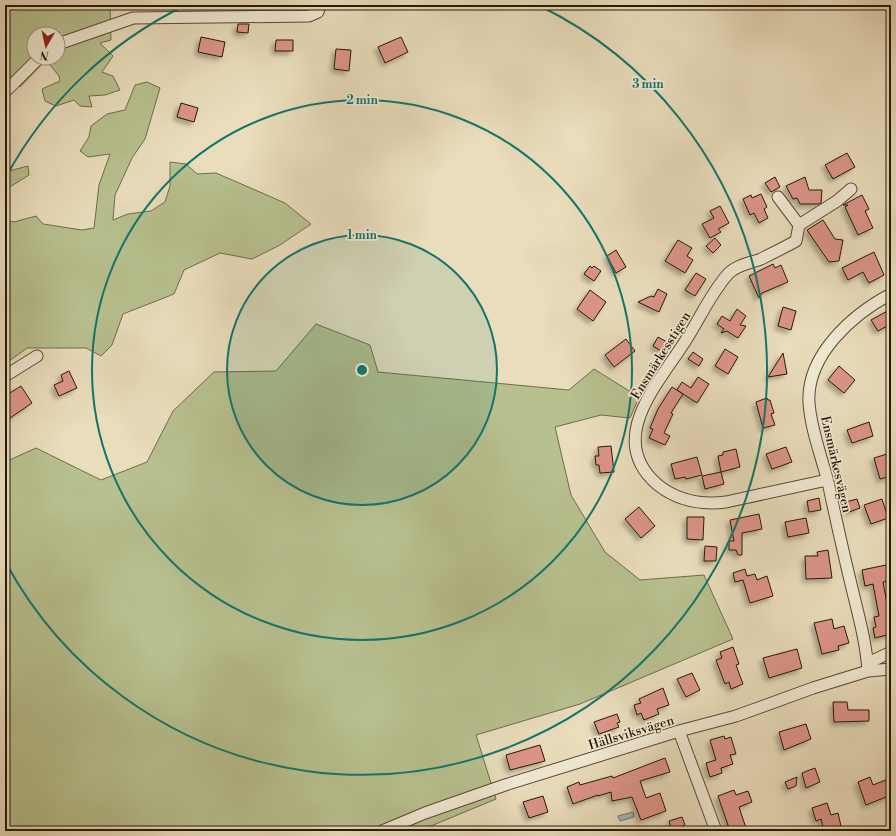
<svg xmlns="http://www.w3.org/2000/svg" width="896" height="836" font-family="'Libre Bodoni',serif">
<defs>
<filter id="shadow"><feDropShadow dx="-3.5" dy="3.5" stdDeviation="2" flood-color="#0004"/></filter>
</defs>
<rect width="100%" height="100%" fill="#eaddbc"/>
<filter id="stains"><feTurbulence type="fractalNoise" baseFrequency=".005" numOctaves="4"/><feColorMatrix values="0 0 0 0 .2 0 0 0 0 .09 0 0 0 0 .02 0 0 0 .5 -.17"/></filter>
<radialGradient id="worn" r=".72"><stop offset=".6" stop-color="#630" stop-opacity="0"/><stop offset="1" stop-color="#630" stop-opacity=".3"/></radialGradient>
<!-- green -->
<path fill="#b8c08f" stroke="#6f6c4c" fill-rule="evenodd" d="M 5,5 L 110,5 L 111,40 L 100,43 L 113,56 L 102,72 L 113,76 L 120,90 L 105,95 L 89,96 L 92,107 L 80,106 L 74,100 L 56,106 L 45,101 L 42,89 L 60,81 L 59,76 L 46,60 L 20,87 L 5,69 ZM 34,34 L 58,34 L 58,58 L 34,58 Z
M 147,82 L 160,88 L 145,139 L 132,158 L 115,195 L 113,220 L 128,214 L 151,211 L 165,202 L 170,186 L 170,162 L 186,164 L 197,174 L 216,173 L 285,203 L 311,224 L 280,245 L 252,259 L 220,253 L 184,270 L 174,294 L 123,314 L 112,345 L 101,356 L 86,348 L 27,348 L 5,364 L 5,220 L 14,222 L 36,216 L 43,224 L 82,230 L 94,228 L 99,185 L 110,154 L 88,157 L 80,151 L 89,137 L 91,126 L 107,114 L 125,110 L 135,85 Z
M 28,166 L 29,175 L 5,190 L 5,172 Z
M 316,324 L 370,345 L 378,372 L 569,390 L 594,369 L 639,397 L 630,418 L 601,415 L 555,427 L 571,495 L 605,552 L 640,580 L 704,575 L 733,639 L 580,704 L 476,735 L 496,799 L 419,831 L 5,831 L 5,462 L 36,448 L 101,480 L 147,462 L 173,411 L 214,372 L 276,371 Z"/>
<!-- water -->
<path fill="#9eb8bd" stroke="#6e7875" d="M 633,812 L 634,817 L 620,821 L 618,816 Z"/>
<!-- building -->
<path fill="#dc9588" stroke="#261808" filter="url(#shadow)" d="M 238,24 L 249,24 L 248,33 L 237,32 Z
M 201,37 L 225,42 L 222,57 L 198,52 Z
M 401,37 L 408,52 L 385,63 L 378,47 Z
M 276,40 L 293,40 L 293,51 L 275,51 Z
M 336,49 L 351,50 L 349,71 L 334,69 Z
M 181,103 L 198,108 L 194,122 L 177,117 Z
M 847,153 L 855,167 L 833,179 L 825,165 Z
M 775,177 L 780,187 L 771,192 L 765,183 Z
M 805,177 L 809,190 L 822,190 L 821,203 L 819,204 L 800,204 L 797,198 L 793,199 L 786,186 Z
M 761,194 L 767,207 L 764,209 L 768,218 L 759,223 L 754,213 L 750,215 L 743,199 L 751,195 L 752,198 Z
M 862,195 L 869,209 L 865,211 L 873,228 L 858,235 L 845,207 L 848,205 L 843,205 Z
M 720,206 L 729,223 L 718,229 L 721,232 L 710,238 L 702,224 L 714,218 L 710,211 Z
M 823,220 L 835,239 L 843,240 L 839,261 L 829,262 L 807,230 Z
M 715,238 L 721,245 L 713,253 L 706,246 Z
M 678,240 L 692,248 L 687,256 L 693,260 L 685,273 L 665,261 Z
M 616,250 L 626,267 L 616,273 L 607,256 Z
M 874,252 L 884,275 L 869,283 L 863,272 L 848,280 L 842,268 Z
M 773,264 L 775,268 L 781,265 L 788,282 L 762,293 L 759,298 L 749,276 Z
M 590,266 L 592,268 L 594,266 L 601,271 L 594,281 L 584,274 Z
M 696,273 L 706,279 L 695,296 L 685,290 Z
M 658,289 L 667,294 L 659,312 L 638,302 L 651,296 L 654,297 Z
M 590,290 L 606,302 L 593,321 L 577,309 Z
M 783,307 L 796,311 L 791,330 L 778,326 Z
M 737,309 L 746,316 L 740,325 L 746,326 L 738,338 L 727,331 L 721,333 L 724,329 L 717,324 L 722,316 L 730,321 Z
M 891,309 L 891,324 L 878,331 L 871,320 Z
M 658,337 L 667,342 L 661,351 L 653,346 Z
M 626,339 L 635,351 L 614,367 L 605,355 Z
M 725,349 L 738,357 L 728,374 L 715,366 Z
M 693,352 L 703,359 L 699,366 L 688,359 Z
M 783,353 L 787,374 L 768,377 Z
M 839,366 L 855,380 L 844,393 L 828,380 Z
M 69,371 L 77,388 L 59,396 L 54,385 L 63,381 L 61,375 Z
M 698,377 L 709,384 L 697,403 L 677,390 L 682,382 L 691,388 Z
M 21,386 L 32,403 L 10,418 L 5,412 L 5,396 Z
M 672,387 L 683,394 L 671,413 L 673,414 L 664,433 L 670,436 L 665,445 L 649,438 L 653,429 L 650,428 L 658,409 Z
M 767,398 L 768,400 L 770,400 L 774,413 L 771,414 L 775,425 L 763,428 L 756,402 Z
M 869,422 L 873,436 L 852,443 L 847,430 Z
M 611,446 L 614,472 L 600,473 L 599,465 L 596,465 L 595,456 L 599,456 L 598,447 Z
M 786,447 L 792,462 L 772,469 L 766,454 Z
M 736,449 L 740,467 L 721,472 L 718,456 L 723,455 L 723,452 Z
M 887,454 L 891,476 L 880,479 L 874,458 Z
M 697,457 L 702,475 L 686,479 L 685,477 L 675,479 L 671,464 Z
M 721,472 L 724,484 L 705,489 L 702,476 Z
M 819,498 L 821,510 L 809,512 L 807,501 Z
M 857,499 L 860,508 L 849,512 L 846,502 Z
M 882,499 L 888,518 L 871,524 L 864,505 Z
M 639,507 L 655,526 L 641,538 L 625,519 Z
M 759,514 L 762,529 L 742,533 L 742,555 L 738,555 L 736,550 L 729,550 L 729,541 L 734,541 L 730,520 Z
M 687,517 L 704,517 L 703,540 L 687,539 Z
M 806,518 L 809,533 L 788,537 L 785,522 Z
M 705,546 L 717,547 L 716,561 L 704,561 Z
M 828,550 L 832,578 L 806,579 L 805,556 L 818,556 L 817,552 Z
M 886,565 L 889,581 L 883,582 L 889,614 L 891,613 L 891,634 L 875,638 L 873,628 L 876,627 L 874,617 L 879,616 L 873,584 L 865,586 L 862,570 Z
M 745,569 L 747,576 L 755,574 L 757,580 L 767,576 L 773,596 L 750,603 L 743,580 L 735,582 L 733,573 Z
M 832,619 L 834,629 L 844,626 L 849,643 L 838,646 L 839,650 L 822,654 L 814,623 Z
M 733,647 L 739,664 L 736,665 L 743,684 L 731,689 L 729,682 L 725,684 L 716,660 L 722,658 L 720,652 Z
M 797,649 L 802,668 L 769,678 L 763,658 Z
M 692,673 L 700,690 L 686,697 L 677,679 Z
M 663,688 L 669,705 L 657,709 L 659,714 L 644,720 L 641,713 L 637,715 L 634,705 L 641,703 L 639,699 Z
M 833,702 L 847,702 L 848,710 L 869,710 L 869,721 L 834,722 Z
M 617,714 L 620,722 L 617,723 L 619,727 L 599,734 L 594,722 Z
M 806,724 L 811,739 L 784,750 L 779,732 Z
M 724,736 L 725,739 L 731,737 L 736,754 L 730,755 L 733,764 L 721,768 L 722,773 L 710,777 L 706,763 L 716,760 L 710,740 Z
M 540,745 L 545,761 L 510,770 L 506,755 Z
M 665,758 L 670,772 L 640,781 L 646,798 L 660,793 L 666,811 L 641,820 L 632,797 L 612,801 L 611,792 L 598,796 L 598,795 L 573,804 L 567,787 L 579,782 L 580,785 L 612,776 L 613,778 Z
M 815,768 L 820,782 L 806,788 L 802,773 Z
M 797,777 L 796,786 L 788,789 L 785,782 Z
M 870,777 L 873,785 L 891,778 L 891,795 L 866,805 L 858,782 Z
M 734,790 L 736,795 L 748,791 L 752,802 L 739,807 L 747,831 L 730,831 L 718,796 Z
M 543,796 L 548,812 L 529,818 L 523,802 Z
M 827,803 L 831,815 L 838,813 L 841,826 L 824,831 L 821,819 L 816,821 L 812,808 Z
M 682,817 L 685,825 L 672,830 L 669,821 Z"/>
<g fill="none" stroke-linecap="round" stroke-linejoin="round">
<!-- minor casing -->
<g stroke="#574935" stroke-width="13">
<path id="minor" d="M 58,44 L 133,18 L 309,16 L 318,12 L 320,5
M 5,91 L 9,88 L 39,58
M 778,197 L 799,225
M 5,376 L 37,356
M 827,480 L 726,502 C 701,505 678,501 658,485 C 604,439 659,383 686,340 C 700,318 711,293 728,274 C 736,265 751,263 761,259 C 773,253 785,247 796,241 L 799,225 L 837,201 L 851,189
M 868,663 L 891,652
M 868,671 C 866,640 857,610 850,580 C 842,547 835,515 828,482 C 821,455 811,430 809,403 C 806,355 853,314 891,294
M 679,731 L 716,831
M 382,831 L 425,813 L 505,785 L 679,731 L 736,716 L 813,688 L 868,671 L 891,669"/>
</g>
<!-- minor -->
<use href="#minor" stroke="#f1e9d3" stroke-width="11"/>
</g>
<!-- distance rings -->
<circle cx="362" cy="370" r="135" fill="#0f766e" fill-opacity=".12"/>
<g fill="none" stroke="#0f766e" stroke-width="2">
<circle cx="362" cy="370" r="135"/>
<circle cx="362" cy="370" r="270"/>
<path d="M6 177A405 405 0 0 1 184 6M540 6A405 405 0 1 1 6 563"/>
</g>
<g text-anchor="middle" stroke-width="3.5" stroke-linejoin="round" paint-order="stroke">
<!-- street labels -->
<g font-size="13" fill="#261808" stroke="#f1e9d3">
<text transform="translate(660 355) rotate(-58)" y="5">Ensmärkesstigen</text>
<text transform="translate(837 464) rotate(77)" y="5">Ensmärkesvägen</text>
<text transform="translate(631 732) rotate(-17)" y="5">Hällsviksvägen</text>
</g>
</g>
<circle cx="362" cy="370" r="6" fill="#0f766e" stroke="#f1e9d3" stroke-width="2"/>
<g font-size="12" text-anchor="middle" font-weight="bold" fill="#0f766e" stroke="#f1e9d3" stroke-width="3.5" stroke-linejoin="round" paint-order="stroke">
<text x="648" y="88">3 min</text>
<text x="362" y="104">2 min</text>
<text x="362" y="239">1 min</text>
</g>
<!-- margin -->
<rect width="896" height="836" fill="none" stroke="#eaddbc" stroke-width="20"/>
<rect x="6" y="6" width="884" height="824" fill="none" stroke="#261808" stroke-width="2"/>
<rect x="10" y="10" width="876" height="816" fill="none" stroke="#261808"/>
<!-- north arrow -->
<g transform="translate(46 46) rotate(189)"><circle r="19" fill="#f1e9d3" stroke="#a09582"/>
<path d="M0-3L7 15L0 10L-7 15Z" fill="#8f2418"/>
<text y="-6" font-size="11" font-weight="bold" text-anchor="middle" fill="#261808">N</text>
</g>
<rect width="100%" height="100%" filter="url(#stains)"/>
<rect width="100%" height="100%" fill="url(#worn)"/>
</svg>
